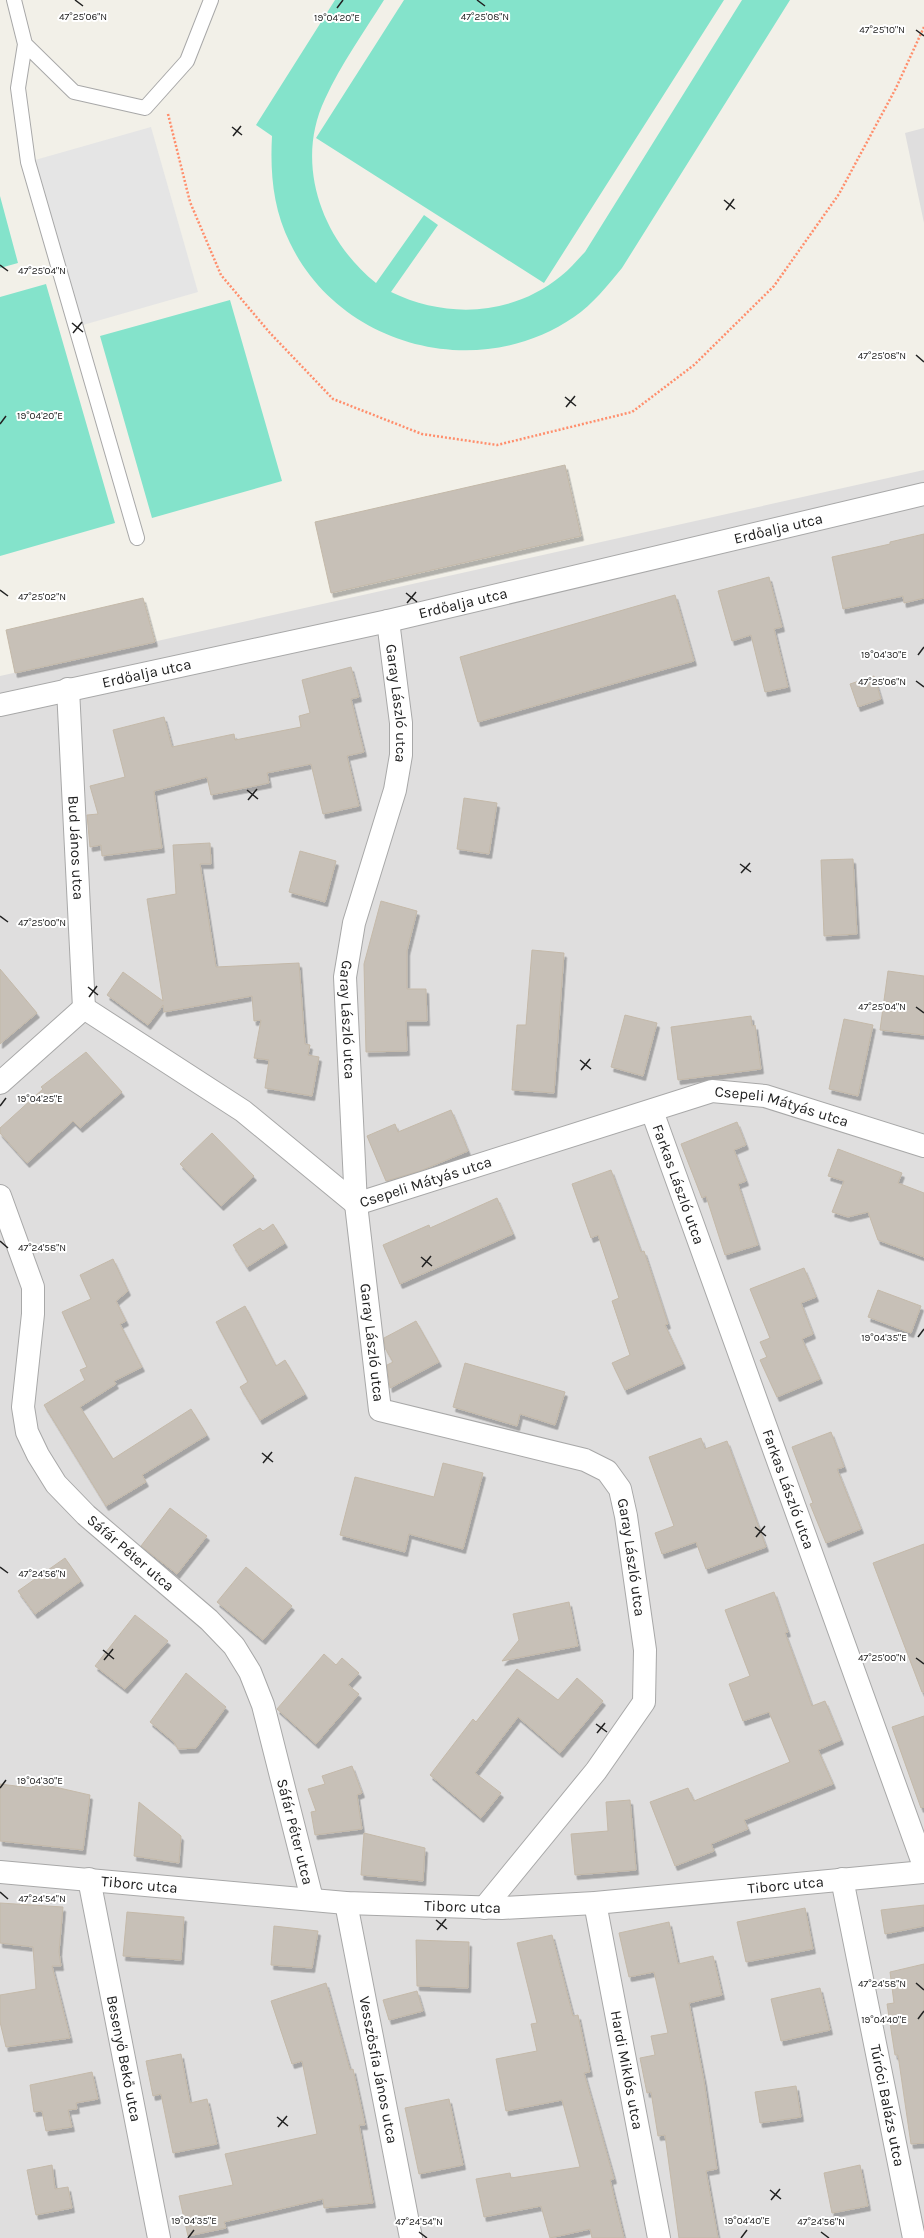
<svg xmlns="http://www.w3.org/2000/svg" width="924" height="2238" font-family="Karla,sans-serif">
<defs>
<filter id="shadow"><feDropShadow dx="2.5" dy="4.5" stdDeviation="0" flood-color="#0004"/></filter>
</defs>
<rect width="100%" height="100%" fill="#f2f0e8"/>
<!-- residential -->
<path fill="#dfdede" d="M 924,128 L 924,223 L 905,133 Z
M 924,470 L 924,2238 L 0,2238 L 0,676 Z"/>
<!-- pitch -->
<path fill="#84e3cb" d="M 335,0 L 384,0 C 364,32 341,64 325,99 C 294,164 322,240 376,283 L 424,215 L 438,225 L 391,292 C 447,319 512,316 561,276 C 570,269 577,260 585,252 L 742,0 L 790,0 L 622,268 C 607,286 593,304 574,317 C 478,383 340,347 290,243 C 273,209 270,173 272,136 L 256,125 Z
M 404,0 L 724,0 L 544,283 L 316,138 Z
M 0,196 L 18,263 L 0,268 Z
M 46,284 L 115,523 L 0,556 L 0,297 Z
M 230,300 L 282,481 L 152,518 L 100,336 Z"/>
<!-- parking -->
<path fill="#e5e5e5" d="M 151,127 L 198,292 L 76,327 L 28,162 Z"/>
<!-- building -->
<path fill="#c7c0b7" stroke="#c4b9a9" filter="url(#shadow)" d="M 565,465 L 581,536 L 331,593 L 315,522 Z
M 924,534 L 924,598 L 904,603 L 903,596 L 843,609 L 832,557 L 890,544 L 890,542 Z
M 769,577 L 782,627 L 774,629 L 788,687 L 765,692 L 751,635 L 732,641 L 718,591 Z
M 675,595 L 694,661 L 478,722 L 460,657 Z
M 143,598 L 155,642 L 15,673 L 6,630 Z
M 351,667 L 359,697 L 351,699 L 364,752 L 347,756 L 359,806 L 323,814 L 311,764 L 267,773 L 269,783 L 211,795 L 207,777 L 154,791 L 162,848 L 102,856 L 101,845 L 90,847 L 87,815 L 98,814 L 90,786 L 125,777 L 113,730 L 164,717 L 172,747 L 234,734 L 235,740 L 301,727 L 299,716 L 310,713 L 302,680 Z
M 874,676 L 881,699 L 858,707 L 850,684 Z
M 464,798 L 497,803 L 489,854 L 457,849 Z
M 210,843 L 211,864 L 200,864 L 216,967 L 299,963 L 305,1044 L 310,1045 L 308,1055 L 319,1057 L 312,1096 L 265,1088 L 269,1060 L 254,1058 L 261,1020 L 254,1021 L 252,996 L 164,1012 L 163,1005 L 148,1025 L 107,995 L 123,972 L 163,1001 L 147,899 L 176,894 L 173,845 Z
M 300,851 L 336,861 L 325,902 L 289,892 Z
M 853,859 L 857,934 L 824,936 L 821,860 Z
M 381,901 L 417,911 L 407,951 L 407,989 L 426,989 L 427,1021 L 406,1021 L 407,1051 L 366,1052 L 364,964 Z
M 532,950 L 564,953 L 554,1093 L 512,1090 L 517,1025 L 526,1025 Z
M 0,969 L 37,1013 L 0,1044 Z
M 888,971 L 924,976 L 924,1035 L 880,1030 Z
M 625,1015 L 657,1023 L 643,1076 L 611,1067 Z
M 751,1016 L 752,1026 L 755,1025 L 761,1069 L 678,1080 L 671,1027 Z
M 844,1019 L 873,1025 L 858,1096 L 829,1089 Z
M 86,1052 L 122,1092 L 80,1128 L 73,1121 L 27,1163 L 0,1133 L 0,1128 L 43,1089 L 41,1087 Z
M 451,1110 L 468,1151 L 420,1171 L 386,1181 L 367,1136 L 395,1124 L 398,1132 Z
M 737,1122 L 746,1145 L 734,1150 L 746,1181 L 738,1184 L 758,1245 L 725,1255 L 706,1196 L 702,1198 L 681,1144 Z
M 212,1133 L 254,1176 L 221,1206 L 180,1164 Z
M 838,1149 L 902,1173 L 898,1183 L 924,1193 L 924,1257 L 878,1240 L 868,1212 L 848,1217 L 832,1212 L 844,1181 L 828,1176 Z
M 611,1170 L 641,1252 L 644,1251 L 668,1324 L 665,1325 L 683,1364 L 625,1390 L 612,1363 L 630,1355 L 612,1301 L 619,1298 L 598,1235 L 591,1238 L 572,1184 Z
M 497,1198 L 513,1234 L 400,1284 L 383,1245 L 429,1225 L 430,1228 Z
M 273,1224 L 285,1243 L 247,1267 L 233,1245 L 260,1228 L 263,1231 Z
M 113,1259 L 128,1291 L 116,1301 L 126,1321 L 120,1324 L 142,1367 L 114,1381 L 116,1384 L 80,1407 L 113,1459 L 191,1409 L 207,1435 L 142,1475 L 146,1482 L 106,1506 L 44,1405 L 85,1380 L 80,1370 L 87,1367 L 62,1312 L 91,1299 L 80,1275 Z
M 804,1268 L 816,1297 L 801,1303 L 813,1334 L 802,1339 L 820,1379 L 777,1397 L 760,1360 L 767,1357 L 760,1342 L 770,1338 L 750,1289 Z
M 878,1290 L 921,1306 L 911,1333 L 868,1317 Z
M 245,1306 L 276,1366 L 285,1360 L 305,1394 L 260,1420 L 240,1387 L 248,1382 L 216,1322 Z
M 416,1321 L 439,1362 L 390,1388 L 387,1365 L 393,1362 L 385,1348 L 384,1338 Z
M 465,1363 L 565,1392 L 555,1425 L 520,1414 L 517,1426 L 453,1407 Z
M 831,1432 L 844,1467 L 837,1469 L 861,1529 L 826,1543 L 810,1504 L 813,1503 L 792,1447 Z
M 701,1438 L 705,1449 L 727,1441 L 766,1547 L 706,1569 L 696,1542 L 662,1554 L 655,1533 L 674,1526 L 649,1457 Z
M 443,1463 L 483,1473 L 463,1549 L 409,1534 L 405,1552 L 340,1535 L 355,1477 L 434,1497 Z
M 170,1508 L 207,1536 L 177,1574 L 141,1546 Z
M 924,1544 L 924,1692 L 922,1692 L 873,1563 Z
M 65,1558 L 81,1581 L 35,1614 L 18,1591 Z
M 246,1567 L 292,1606 L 263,1640 L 217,1602 Z
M 774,1592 L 788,1632 L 785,1633 L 812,1706 L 825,1701 L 841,1740 L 818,1750 L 833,1784 L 744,1820 L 748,1829 L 711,1844 L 714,1851 L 675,1866 L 650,1802 L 688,1788 L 694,1801 L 790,1762 L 769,1712 L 743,1721 L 729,1684 L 750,1676 L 725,1610 Z
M 569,1602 L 578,1646 L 502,1661 L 519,1640 L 513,1614 Z
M 135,1615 L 168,1641 L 125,1689 L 95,1666 Z
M 324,1654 L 336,1665 L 342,1658 L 359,1673 L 348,1685 L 359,1694 L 316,1744 L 277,1709 Z
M 517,1669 L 558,1700 L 577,1678 L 603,1701 L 560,1753 L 518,1717 L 475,1773 L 501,1793 L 481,1818 L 430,1775 L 473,1719 L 476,1722 Z
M 186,1673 L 226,1707 L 196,1748 L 178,1749 L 174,1742 L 150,1722 Z
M 924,1716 L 924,1807 L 921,1808 L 892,1727 Z
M 352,1766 L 362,1793 L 357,1795 L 362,1829 L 315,1835 L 311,1812 L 316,1811 L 308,1789 L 325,1784 L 322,1776 Z
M 33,1782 L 90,1795 L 83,1850 L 0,1841 L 0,1784 L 32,1788 Z
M 630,1800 L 636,1870 L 575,1875 L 571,1834 L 608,1831 L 606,1802 Z
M 139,1802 L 181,1836 L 179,1863 L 134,1856 Z
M 364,1833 L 425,1848 L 423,1881 L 361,1875 Z
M 0,1903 L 63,1907 L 59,1952 L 61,1966 L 52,1966 L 70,2038 L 6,2047 L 0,2022 L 0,1995 L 36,1989 L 33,1947 L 0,1943 Z
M 924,1905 L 924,1926 L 885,1934 L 881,1910 Z
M 805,1908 L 813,1949 L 746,1962 L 737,1922 Z
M 127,1912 L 184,1917 L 181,1960 L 123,1956 Z
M 669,1922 L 678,1964 L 713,1956 L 722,1995 L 689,2003 L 704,2081 L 717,2169 L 706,2171 L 718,2238 L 679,2238 L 665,2135 L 658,2136 L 651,2092 L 647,2093 L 640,2058 L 655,2055 L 651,2036 L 668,2033 L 654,1972 L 629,1977 L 619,1933 Z
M 274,1926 L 318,1931 L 312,1968 L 271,1965 Z
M 552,1935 L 573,2016 L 578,2015 L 590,2072 L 584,2073 L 614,2179 L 610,2180 L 624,2238 L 592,2238 L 590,2229 L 550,2238 L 541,2206 L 484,2217 L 476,2179 L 510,2173 L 511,2178 L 580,2167 L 562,2100 L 506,2111 L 496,2059 L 537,2051 L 531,2024 L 537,2023 L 517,1943 Z
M 416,1940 L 469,1942 L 468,1988 L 417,1986 Z
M 924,1964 L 924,2143 L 911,2144 L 898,2055 L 895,2055 L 887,2004 L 894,2003 L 890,1972 Z
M 326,1983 L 350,2070 L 353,2069 L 365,2125 L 359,2125 L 373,2203 L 324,2208 L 323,2199 L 224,2222 L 226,2228 L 188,2236 L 179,2196 L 233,2185 L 225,2154 L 317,2134 L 302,2061 L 292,2064 L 271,2001 Z
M 820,1988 L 830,2030 L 781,2041 L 771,1999 Z
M 417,1991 L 423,2011 L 389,2020 L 383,2000 Z
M 181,2054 L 190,2103 L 207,2099 L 217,2144 L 173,2153 L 161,2094 L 153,2096 L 146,2061 Z
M 92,2072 L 98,2099 L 76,2103 L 77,2109 L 68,2110 L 72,2127 L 46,2131 L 42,2111 L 34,2112 L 30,2085 Z
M 796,2086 L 801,2117 L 760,2123 L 755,2092 Z
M 449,2099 L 463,2165 L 419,2174 L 405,2108 Z
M 52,2165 L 55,2189 L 68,2187 L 72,2208 L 36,2215 L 27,2170 Z
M 860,2165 L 868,2206 L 832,2213 L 824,2173 Z"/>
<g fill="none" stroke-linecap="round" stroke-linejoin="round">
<!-- service casing -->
<g stroke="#a8a8a8" stroke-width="16">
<path id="service" d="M 14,0 L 25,44 L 74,92 L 145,108 L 187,61 L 211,0
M 25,44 L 18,88 L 28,162 L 137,538"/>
</g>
<!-- minor casing -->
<g stroke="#a8a8a8" stroke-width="24">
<g id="minor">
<path id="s1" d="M 388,621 L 401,723 L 401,755 L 395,790 L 354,923 L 345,977 L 356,1204 L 380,1410 L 585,1460 L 607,1471 L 620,1489 L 626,1516 L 645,1650 L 644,1702 L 596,1771 L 484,1908"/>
<path id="s2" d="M 68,689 L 84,1008"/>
<path d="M 84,1008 L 243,1111 L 356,1204"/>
<path d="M 0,1083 L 84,1008"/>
<path id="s3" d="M 652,1111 L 924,1866"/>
<path id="s4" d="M 0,1196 L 33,1287 L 33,1314 L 23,1407 L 27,1432 L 38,1455 L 56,1484 L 86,1515 L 209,1620 L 234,1646 L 250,1672 L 263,1705 L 312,1899"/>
<path id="s5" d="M 356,1204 L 712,1091 L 765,1096 L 924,1146"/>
<path id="s6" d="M 0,1872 L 346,1903 L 502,1908 L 595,1903 L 924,1872"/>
<path id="s7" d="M 89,1879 L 159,2238"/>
<path id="s8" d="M 842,1879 L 914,2238"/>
<path id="s9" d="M 346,1903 L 411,2238"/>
<path id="s10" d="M 595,1903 L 659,2238"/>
</g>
</g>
<!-- tertiary casing -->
<g stroke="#a8a8a8" stroke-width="24">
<g id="tertiary">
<path id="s11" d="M 0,705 L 388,621 L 924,494"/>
</g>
</g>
<!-- path -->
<path stroke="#ff8e6c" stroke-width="2.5" stroke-dasharray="2 2" stroke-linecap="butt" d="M 168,114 L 190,202 L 221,275 L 270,333 L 333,399 L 422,434 L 497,445 L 632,412 L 694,365 L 774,286 L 839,194 L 896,88 L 924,27"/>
<!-- service -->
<use href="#service" stroke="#fff" stroke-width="14"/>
<!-- minor -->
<use href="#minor" stroke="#fff" stroke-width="22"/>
<!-- tertiary -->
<use href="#tertiary" stroke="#fff" stroke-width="22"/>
</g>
<!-- ticks -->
<path fill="none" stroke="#212121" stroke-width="1.5" d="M 75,0 L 83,6M 477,0 L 485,6M 337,8 L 343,0M 916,30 L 924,36M 232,127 L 242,135M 233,136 L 241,126M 724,200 L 735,209M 726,210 L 734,199M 0,265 L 8,271M 72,323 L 83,332M 73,333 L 82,322M 916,355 L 924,362M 565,397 L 576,406M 566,407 L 575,396M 0,424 L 6,416M 0,590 L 8,596M 406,593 L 417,602M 407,603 L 416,592M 918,655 L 924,647M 916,681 L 924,687M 247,790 L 258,799M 248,800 L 257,789M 740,864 L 751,872M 741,873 L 750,863M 0,916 L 8,922M 88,987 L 98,995M 89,997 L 97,986M 916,1007 L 924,1013M 580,1060 L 591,1069M 581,1070 L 590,1059M 0,1106 L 6,1098M 0,1241 L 8,1248M 421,1257 L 432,1266M 422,1267 L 431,1256M 918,1337 L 924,1329M 262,1453 L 273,1462M 263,1463 L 272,1452M 755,1527 L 766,1536M 756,1537 L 765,1526M 0,1567 L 8,1573M 103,1650 L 114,1659M 916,1658 L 924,1664M 104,1660 L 113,1649M 596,1724 L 607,1732M 597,1733 L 605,1723M 0,1788 L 6,1780M 0,1892 L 8,1899M 436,1920 L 447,1929M 437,1930 L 446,1919M 916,1983 L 924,1990M 918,2019 L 924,2011M 277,2117 L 288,2126M 278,2127 L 287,2116M 770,2190 L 781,2199M 771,2200 L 780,2189M 419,2232 L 427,2238M 821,2232 L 829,2238M 188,2238 L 194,2230M 741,2238 L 747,2230"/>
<g text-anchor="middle" stroke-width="4" stroke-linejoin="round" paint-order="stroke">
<!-- street labels -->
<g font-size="15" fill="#212121" stroke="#fff">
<text dy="5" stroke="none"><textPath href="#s11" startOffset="798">Erdőalja utca</textPath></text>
<text dy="5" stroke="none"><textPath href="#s11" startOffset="474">Erdőalja utca</textPath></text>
<text dy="5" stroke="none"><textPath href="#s11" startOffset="150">Erdőalja utca</textPath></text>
<text dy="5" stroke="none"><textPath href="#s1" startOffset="83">Garay László utca</textPath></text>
<text dy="5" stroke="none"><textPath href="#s2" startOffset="159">Bud János utca</textPath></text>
<text dy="5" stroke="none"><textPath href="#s1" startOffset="407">Garay László utca</textPath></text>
<text dy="5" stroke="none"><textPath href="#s5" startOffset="445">Csepeli Mátyás utca</textPath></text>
<text dy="5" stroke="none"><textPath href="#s5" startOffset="73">Csepeli Mátyás utca</textPath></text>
<text dy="5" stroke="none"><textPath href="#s3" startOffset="78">Farkas László utca</textPath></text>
<text dy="5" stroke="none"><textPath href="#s1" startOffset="731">Garay László utca</textPath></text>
<text dy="5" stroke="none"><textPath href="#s3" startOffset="402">Farkas László utca</textPath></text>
<text dy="5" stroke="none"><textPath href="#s4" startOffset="404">Sáfár Péter utca</textPath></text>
<text dy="5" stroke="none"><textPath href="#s1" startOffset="1126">Garay László utca</textPath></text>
<text dy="5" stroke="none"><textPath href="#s4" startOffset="740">Sáfár Péter utca</textPath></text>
<text dy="5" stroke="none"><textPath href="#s6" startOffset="140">Tiborc utca</textPath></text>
<text dy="5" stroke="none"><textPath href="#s6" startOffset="788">Tiborc utca</textPath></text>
<text dy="5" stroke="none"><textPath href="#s6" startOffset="464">Tiborc utca</textPath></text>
<text dy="5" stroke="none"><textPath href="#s7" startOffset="183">Besenyő Bekő utca</textPath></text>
<text dy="5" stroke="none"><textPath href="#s9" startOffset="170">Vesszősfia János utca</textPath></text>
<text dy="5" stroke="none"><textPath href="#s10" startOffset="170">Hardi Miklós utca</textPath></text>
<text dy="5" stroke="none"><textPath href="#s8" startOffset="231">Túróci Balázs utca</textPath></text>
</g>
</g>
<g font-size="10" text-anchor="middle" fill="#212121" stroke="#fff" stroke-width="4" stroke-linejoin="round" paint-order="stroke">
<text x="485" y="20">47°25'08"N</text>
<text x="83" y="20">47°25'06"N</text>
<text x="337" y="21">19°04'20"E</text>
<text x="882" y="33">47°25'10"N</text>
<text x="42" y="274">47°25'04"N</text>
<text x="882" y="359">47°25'08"N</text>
<text x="40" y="419">19°04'20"E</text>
<text x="42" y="600">47°25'02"N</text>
<text x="884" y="658">19°04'30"E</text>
<text x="882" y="685">47°25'06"N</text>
<text x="42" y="926">47°25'00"N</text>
<text x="882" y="1010">47°25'04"N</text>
<text x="40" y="1102">19°04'25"E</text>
<text x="42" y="1251">47°24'58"N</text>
<text x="884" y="1341">19°04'35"E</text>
<text x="42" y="1577">47°24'56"N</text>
<text x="882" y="1661">47°25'00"N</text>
<text x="40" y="1784">19°04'30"E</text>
<text x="42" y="1902">47°24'54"N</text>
<text x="882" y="1987">47°24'58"N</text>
<text x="884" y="2023">19°04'40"E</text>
<text x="194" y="2224">19°04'35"E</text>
<text x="747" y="2224">19°04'40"E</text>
<text x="419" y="2225">47°24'54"N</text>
<text x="821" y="2225">47°24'56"N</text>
</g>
</svg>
